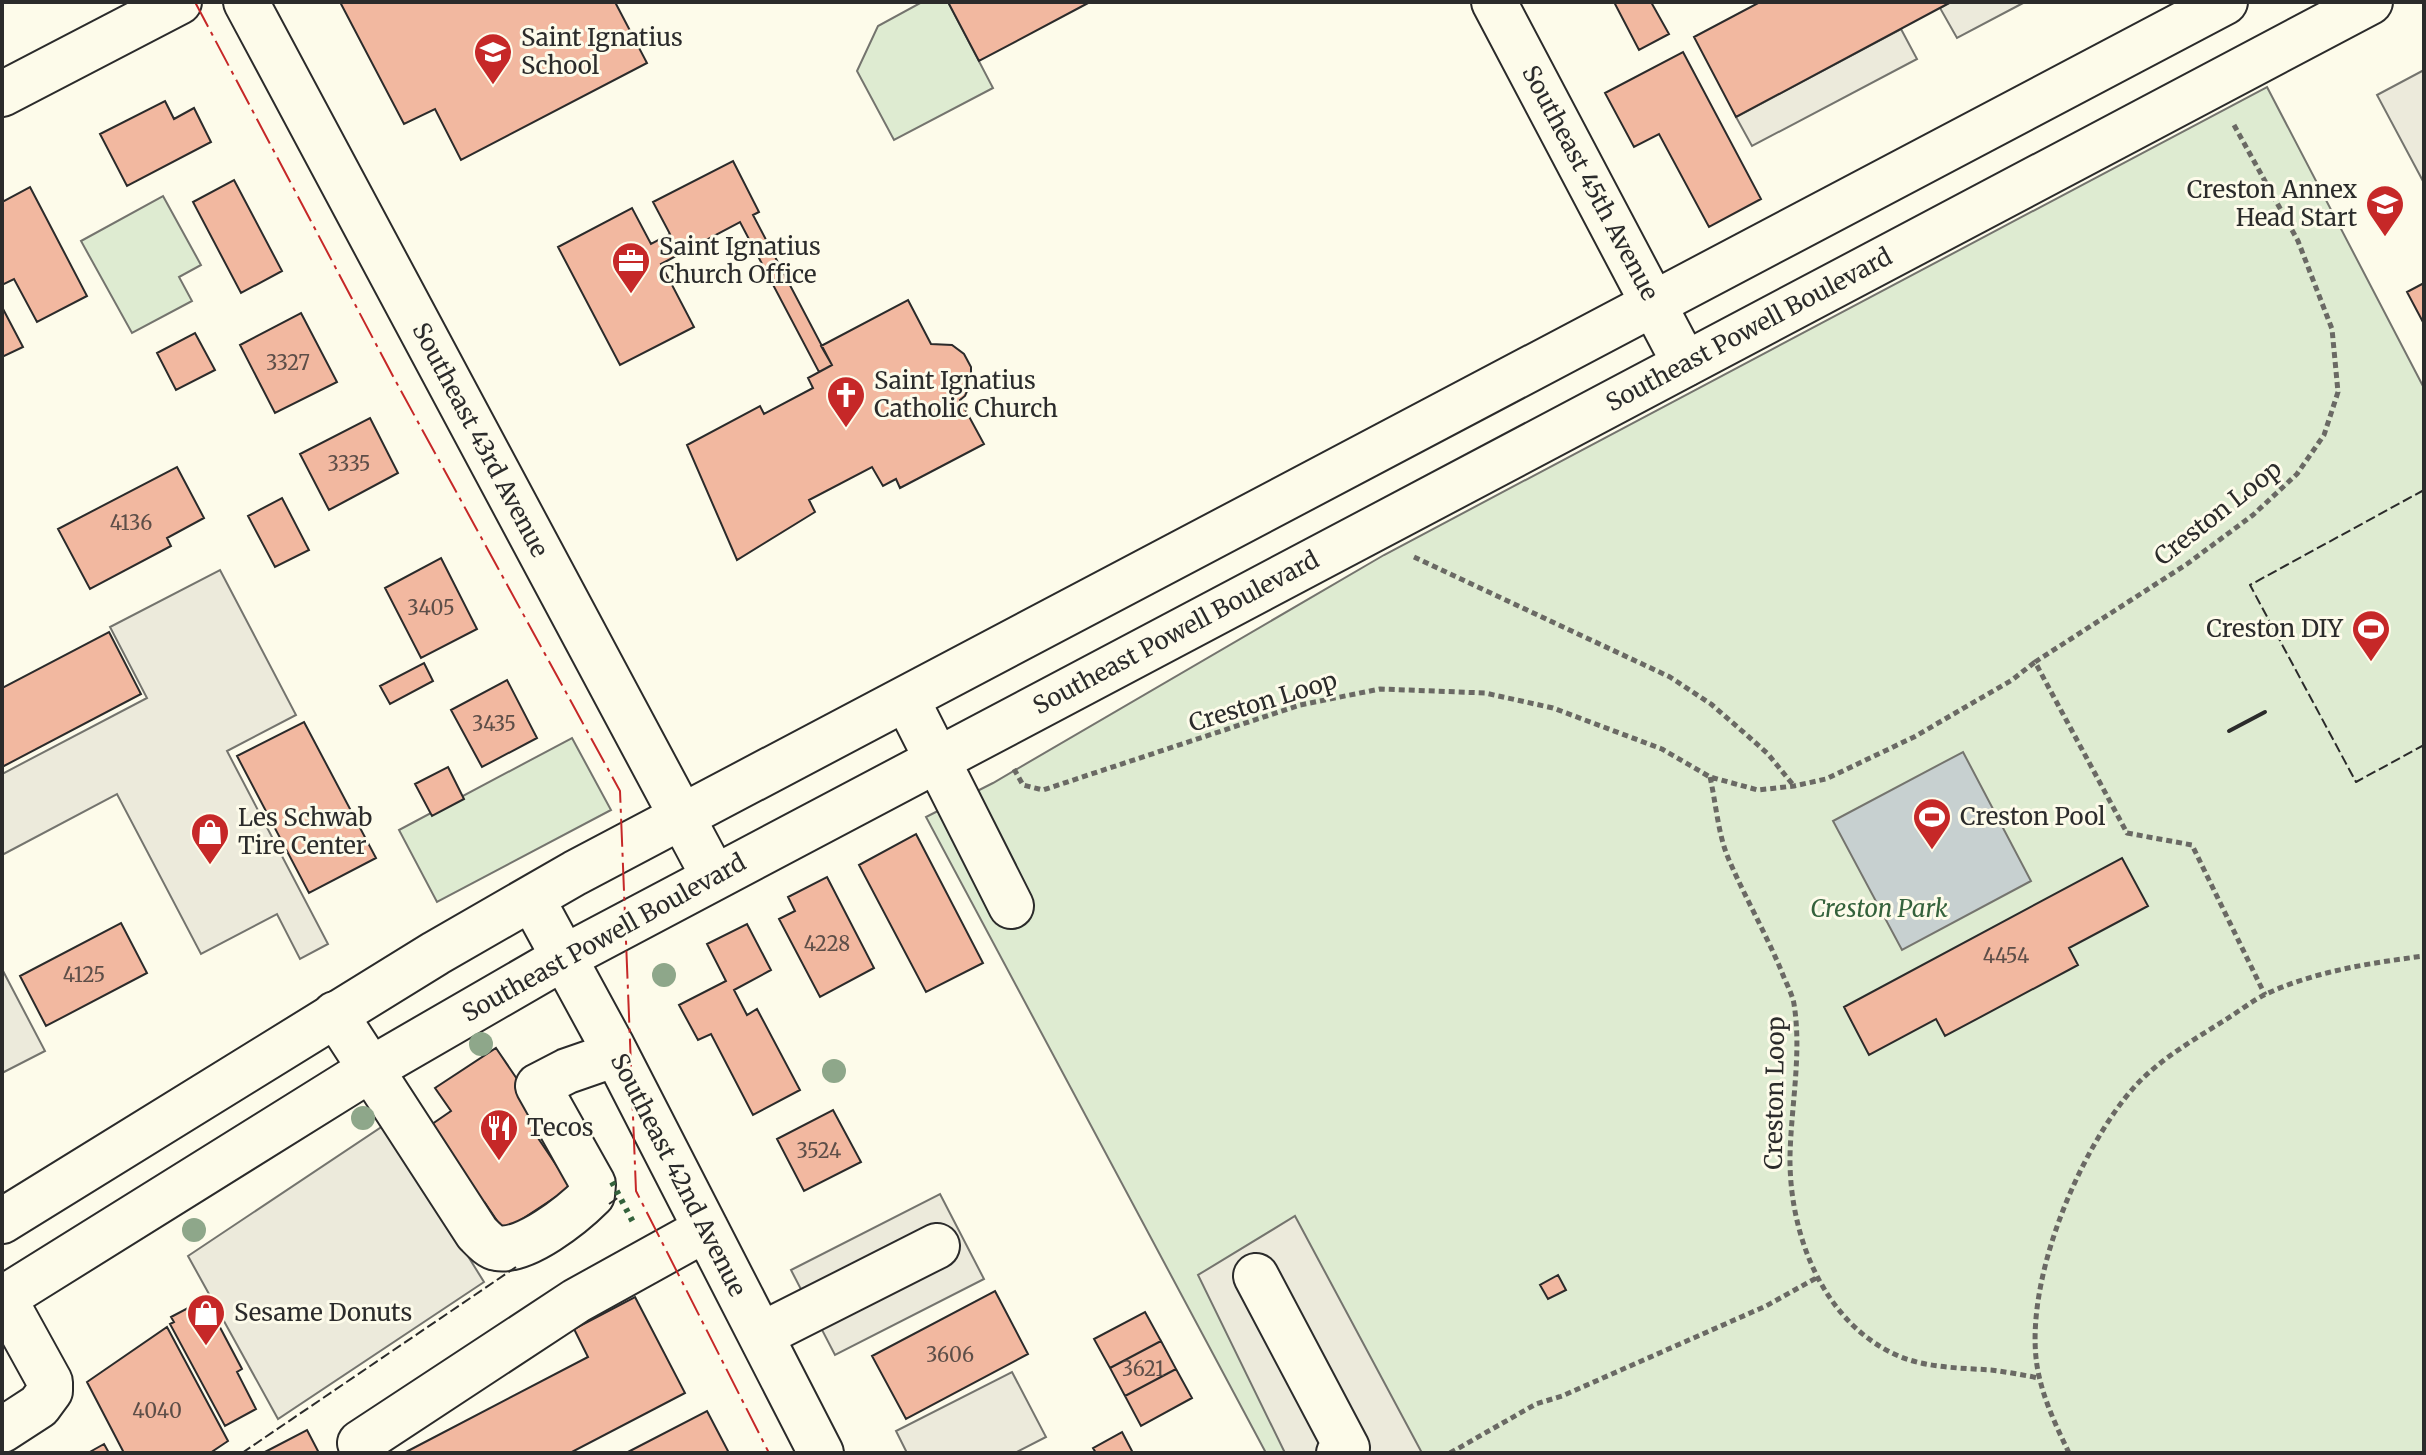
<svg xmlns="http://www.w3.org/2000/svg" width="2426" height="1455" font-family="Merriweather,serif">
<rect width="100%" height="100%" fill="#fdfbea"/>
<!-- green -->
<path fill="#deebd1" stroke="#74746e" stroke-width="2" d="M 922,2 L 948,2 L 993,88 L 894,140 L 857,71 L 878,26 Z
M 2267,87 L 2424,388 L 2424,1453 L 1266,1453 L 926,817 L 993,783 L 1384,555 Z
M 163,196 L 201,265 L 179,277 L 192,301 L 132,333 L 81,241 Z
M 572,738 L 611,810 L 437,902 L 399,830 Z"/>
<!-- parking -->
<path fill="#eceadb" stroke="#74746e" stroke-width="2" d="M 1951,2 L 2025,2 L 1957,38 L 1940,8 Z
M 1901,29 L 1917,59 L 1752,146 L 1736,117 Z
M 2424,70 L 2424,183 L 2377,95 Z
M 220,570 L 296,715 L 227,751 L 328,944 L 300,959 L 277,914 L 201,954 L 117,794 L 2,855 L 2,774 L 147,698 L 110,627 Z
M 2,969 L 45,1051 L 2,1073 Z
M 386,1124 L 484,1282 L 278,1419 L 188,1256 Z
M 940,1194 L 984,1279 L 835,1355 L 791,1270 Z
M 1295,1216 L 1422,1453 L 1285,1453 L 1198,1275 Z
M 1012,1372 L 1046,1437 L 1015,1453 L 907,1453 L 896,1431 Z"/>
<!-- water -->
<path fill="#c7d0d0" stroke="#74746e" stroke-width="2" d="M 1963,752 L 2031,881 L 1902,950 L 1833,821 Z"/>
<!-- building -->
<path fill="#f2b8a0" stroke="#2b2b2b" stroke-width="2" d="M 340,2 L 615,2 L 647,63 L 461,160 L 435,109 L 404,124 Z
M 948,2 L 1090,2 L 979,61 Z
M 1614,2 L 1651,2 L 1669,34 L 1639,50 Z
M 1760,2 L 1951,2 L 1736,117 L 1694,37 Z
M 1683,52 L 1761,199 L 1709,227 L 1659,134 L 1634,147 L 1605,93 Z
M 165,101 L 174,119 L 194,108 L 211,142 L 127,186 L 100,134 Z
M 733,161 L 759,212 L 753,215 L 832,365 L 819,372 L 740,222 L 661,264 L 694,327 L 620,365 L 558,247 L 632,208 L 651,244 L 670,234 L 653,202 Z
M 234,180 L 282,271 L 241,293 L 193,202 Z
M 30,187 L 87,296 L 37,322 L 14,279 L 2,285 L 2,202 Z
M 2424,283 L 2424,324 L 2407,292 Z
M 908,300 L 931,344 L 952,345 L 964,354 L 971,367 L 971,382 L 965,396 L 960,400 L 984,444 L 900,488 L 896,479 L 883,486 L 872,467 L 809,500 L 815,512 L 737,560 L 687,445 L 760,406 L 764,414 L 813,388 L 808,378 L 832,365 L 821,346 Z
M 2,307 L 23,347 L 2,357 Z
M 301,313 L 337,382 L 275,413 L 240,345 Z
M 195,333 L 215,370 L 176,390 L 157,353 Z
M 370,418 L 398,473 L 329,510 L 300,454 Z
M 177,467 L 204,518 L 167,538 L 171,546 L 90,589 L 58,529 Z
M 282,498 L 309,550 L 275,567 L 248,516 Z
M 441,558 L 477,629 L 421,658 L 385,588 Z
M 109,632 L 141,694 L 2,767 L 2,688 Z
M 424,663 L 433,681 L 390,704 L 380,686 Z
M 507,680 L 537,738 L 482,767 L 451,710 Z
M 304,722 L 376,858 L 309,893 L 237,756 Z
M 448,767 L 464,799 L 432,816 L 415,784 Z
M 916,834 L 983,963 L 926,992 L 859,865 Z
M 2122,858 L 2148,906 L 2069,948 L 2078,965 L 1945,1036 L 1936,1019 L 1869,1055 L 1844,1007 Z
M 827,877 L 874,968 L 820,997 L 779,919 L 795,911 L 788,897 Z
M 121,923 L 147,973 L 46,1026 L 20,976 Z
M 747,924 L 771,970 L 734,990 L 747,1015 L 757,1009 L 800,1090 L 753,1115 L 711,1034 L 698,1040 L 679,1005 L 726,981 L 707,944 Z
M 496,1048 L 551,1129 L 538,1138 L 571,1187 L 504,1231 L 485,1203 L 475,1210 L 422,1131 L 451,1111 L 435,1088 Z
M 833,1110 L 861,1162 L 804,1191 L 777,1139 Z
M 1558,1275 L 1566,1290 L 1548,1299 L 1540,1285 Z
M 995,1291 L 1028,1354 L 906,1419 L 872,1356 Z
M 635,1297 L 685,1393 L 570,1453 L 404,1453 L 588,1357 L 574,1329 Z
M 205,1299 L 242,1369 L 237,1372 L 256,1409 L 225,1426 L 170,1324 L 174,1322 L 171,1317 Z
M 1145,1312 L 1161,1341 L 1110,1368 L 1094,1339 Z
M 167,1327 L 228,1441 L 210,1453 L 124,1453 L 87,1382 Z
M 1161,1341 L 1176,1369 L 1125,1396 L 1110,1368 Z
M 1176,1369 L 1192,1398 L 1141,1426 L 1125,1396 Z
M 707,1411 L 729,1453 L 626,1453 Z
M 307,1430 L 319,1453 L 263,1453 Z
M 1122,1432 L 1133,1453 L 1096,1453 L 1093,1448 Z
M 104,1444 L 109,1453 L 88,1453 Z"/>
<g fill="none" stroke-linecap="round" stroke-linejoin="round">
<!-- minor casing -->
<g stroke="#2b2b2b" stroke-width="48">
<path id="minor" d="M 246,2 L 714,877
M 1494,2 L 1685,364
M 2,94 L 179,2
M 907,700 L 1011,906
M 532,899 L 612,1046 L 821,1453
M 335,1014 L 477,1233 C 483,1239 490,1247 497,1248 C 525,1253 573,1214 592,1195 L 593,1184 L 538,1086 L 567,1071 L 616,1054
M 1256,1276 L 1347,1448 L 1339,1453
M 2,1295 L 50,1382 L 50,1391 L 39,1406 L 2,1430
M 761,1335 L 937,1246
M 360,1443 L 576,1301 L 706,1229"/>
</g>
<!-- major casing -->
<g stroke="#2b2b2b" stroke-width="48">
<path id="major" d="M 2,1221 L 436,953 L 575,873 L 2225,2
M 2,1299 L 371,1069 L 563,958 L 2370,2"/>
</g>
<!-- path -->
<path stroke="#6a6964" stroke-width="5" stroke-dasharray="6 4" stroke-linecap="butt" d="M 2234,125 L 2298,241 L 2332,329 L 2338,392 L 2324,435 L 2297,474 L 2253,515 L 2187,564 L 2035,662 L 2127,833 L 2192,845 L 2265,995
M 1414,557 L 1670,677 L 1711,704 L 1749,737 L 1768,754 L 1794,786
M 1014,769 L 1023,785 L 1043,790 L 1300,705 L 1380,689 L 1485,693 L 1553,708 L 1662,749 L 1710,777 L 1758,790 L 1794,786 L 1826,779 L 1914,737 L 2012,680 L 2035,662
M 1710,777 C 1716,803 1718,835 1729,860 C 1745,897 1765,932 1781,970 C 1785,981 1792,993 1794,1004 C 1802,1054 1791,1106 1790,1156 C 1789,1234 1823,1325 1901,1357 C 1929,1368 1962,1368 1991,1370 C 2007,1372 2023,1375 2039,1378
M 1450,1453 L 1536,1404 L 1562,1396 L 1766,1306 L 1818,1277
M 2069,1453 C 2058,1430 2046,1405 2040,1380 C 2017,1294 2079,1147 2137,1084 C 2162,1058 2195,1039 2225,1020 C 2238,1012 2252,1001 2266,994 C 2316,971 2370,963 2424,956"/>
<!-- minor -->
<use href="#minor" stroke="#fdfbea" stroke-width="44"/>
<!-- major -->
<use href="#major" stroke="#fdfbea" stroke-width="44"/>
<!-- hedge -->
<path stroke="#34623c" stroke-width="6" stroke-dasharray="4 6" stroke-linecap="butt" d="M 612,1182 L 635,1226"/>
<!-- fence -->
<path stroke="#2b2b2b" stroke-width="2" stroke-dasharray="10 4" stroke-linecap="butt" d="M 2424,490 L 2250,585 L 2356,782 L 2424,745
M 609,1204 L 619,1197
M 242,1453 L 516,1267"/>
<!-- wall -->
<path stroke="#2b2b2b" stroke-width="4" d="M 2229,731 L 2265,712"/>
<!-- power -->
<path stroke="#c62828" stroke-width="2" stroke-dasharray="28 6 4 6" stroke-linecap="butt" d="M 195,2 L 395,380 L 620,791 L 636,1191 L 769,1453"/>
</g>
<!-- trees -->
<g fill="#8ea78a">
<circle cx="664" cy="975" r="12"/>
<circle cx="481" cy="1044" r="12"/>
<circle cx="834" cy="1071" r="12"/>
<circle cx="363" cy="1118" r="12"/>
<circle cx="194" cy="1230" r="12"/>
</g>
<!-- icons -->
<defs>
<g id="school-pin" transform="scale(2)"><path d="M0 17L-7.5 6A9.5 9.5 0 1 1 7.5 6Z" fill="#c62828" stroke="#fdfbea"/><path d="M0-5L7-2L0 1L-7-2ZM-4 1L0 2.5L4 1V4Q0 6-4 4Z" fill="#fff"/></g>
<g id="office-pin" transform="scale(2)"><path d="M0 17L-7.5 6A9.5 9.5 0 1 1 7.5 6Z" fill="#c62828" stroke="#fdfbea"/><path d="M-6-3h4V-5.5h4V-3h4V5H-6ZM-1-4.5V-3h2v-1.5ZM-6 0V1H6V0Z" fill="#fff"/></g>
<g id="church-pin" transform="scale(2)"><path d="M0 17L-7.5 6A9.5 9.5 0 1 1 7.5 6Z" fill="#c62828" stroke="#fdfbea"/><path d="M-1.2-6h2.4v3.5h3.3v2.4h-3.3V6h-2.4V-.1h-3.3v-2.4h3.3Z" fill="#fff"/></g>
<g id="stadium-pin" transform="scale(2)"><path d="M0 17L-7.5 6A9.5 9.5 0 1 1 7.5 6Z" fill="#c62828" stroke="#fdfbea"/><path d="M0-5a6.5 5 0 1 0 0 10a6.5 5 0 1 0 0-10ZM-3.5-1.8h7v3.6h-7Z" fill="#fff"/></g>
<g id="shop-pin" transform="scale(2)"><path d="M0 17L-7.5 6A9.5 9.5 0 1 1 7.5 6Z" fill="#c62828" stroke="#fdfbea"/><path d="M-5-2.5h2.3a2.7 3.5 0 0 1 5.4 0H5L5.5 6h-11ZM-1.5-2.5h3a1.5 2.3 0 0 0-3 0Z" fill="#fff"/></g>
<g id="restaurant-pin" transform="scale(2)"><path d="M0 17L-7.5 6A9.5 9.5 0 1 1 7.5 6Z" fill="#c62828" stroke="#fdfbea"/><path d="M-5-6h1v4h1v-4h1v4h1v-4h1v5L-1.5 .5V6h-2V.5L-5-1ZM5-6V6H3V1.5H1.5Q1.5-4 5-6Z" fill="#fff"/></g>
</defs>
<g fill-rule="evenodd">
<use href="#school-pin" x="493" y="52"/>
<use href="#school-pin" x="2385" y="204"/>
<use href="#office-pin" x="631" y="261"/>
<use href="#church-pin" x="846" y="395"/>
<use href="#stadium-pin" x="2371" y="629"/>
<use href="#stadium-pin" x="1932" y="817"/>
<use href="#shop-pin" x="210" y="832"/>
<use href="#restaurant-pin" x="499" y="1128"/>
<use href="#shop-pin" x="206" y="1313"/>
</g>
<g text-anchor="middle" stroke-width="6" stroke-linejoin="round" paint-order="stroke">
<!-- number labels -->
<g font-size="20" fill="#5d4e48">
<text x="288" y="370">3327</text>
<text x="349" y="471">3335</text>
<text x="131" y="530">4136</text>
<text x="431" y="615">3405</text>
<text x="494" y="731">3435</text>
<text x="827" y="951">4228</text>
<text x="2006" y="963">4454</text>
<text x="84" y="982">4125</text>
<text x="819" y="1158">3524</text>
<text x="950" y="1362">3606</text>
<text x="1143" y="1376">3621</text>
<text x="157" y="1418">4040</text>
</g>
<!-- poi labels -->
<g font-size="24" fill="#2b2b2b" stroke="#fdfbea" text-anchor="start">
<text x="521" y="46">Saint Ignatius<tspan x="521" dy="28">School</tspan></text>
<text x="2357" y="198" text-anchor="end">Creston Annex<tspan x="2357" dy="28">Head Start</tspan></text>
<text x="659" y="255">Saint Ignatius<tspan x="659" dy="28">Church Office</tspan></text>
<text x="874" y="389">Saint Ignatius<tspan x="874" dy="28">Catholic Church</tspan></text>
<text x="2343" y="637" text-anchor="end">Creston DIY</text>
<text x="1960" y="825">Creston Pool</text>
<text x="238" y="826">Les Schwab<tspan x="238" dy="28">Tire Center</tspan></text>
<text x="527" y="1136">Tecos</text>
<text x="234" y="1321">Sesame Donuts</text>
</g>
<!-- street labels -->
<g font-size="24" fill="#2b2b2b" stroke="#fdfbea">
<text transform="translate(1590 183) rotate(62)" y="8">Southeast 45th Avenue</text>
<text transform="translate(1749 330) rotate(-28)" y="8">Southeast Powell Boulevard</text>
<text transform="translate(480 440) rotate(62)" y="8">Southeast 43rd Avenue</text>
<text transform="translate(2218 513) rotate(-38)" y="8">Creston Loop</text>
<text transform="translate(1176 633) rotate(-28)" y="8">Southeast Powell Boulevard</text>
<text transform="translate(1263 702) rotate(-17)" y="8">Creston Loop</text>
<text transform="translate(604 938) rotate(-29)" y="8">Southeast Powell Boulevard</text>
<text transform="translate(1775 1093) rotate(-89)" y="8">Creston Loop</text>
<text transform="translate(678 1175) rotate(63)" y="8">Southeast 42nd Avenue</text>
</g>
<!-- park labels -->
<g font-size="24" font-style="italic" fill="#34623c" stroke="#fdfbea">
<text x="1879" y="917">Creston Park</text>
</g>
</g>
<!-- border -->
<rect width="2426" height="1455" fill="none" stroke="#2b2b2b" stroke-width="8"/>
</svg>
